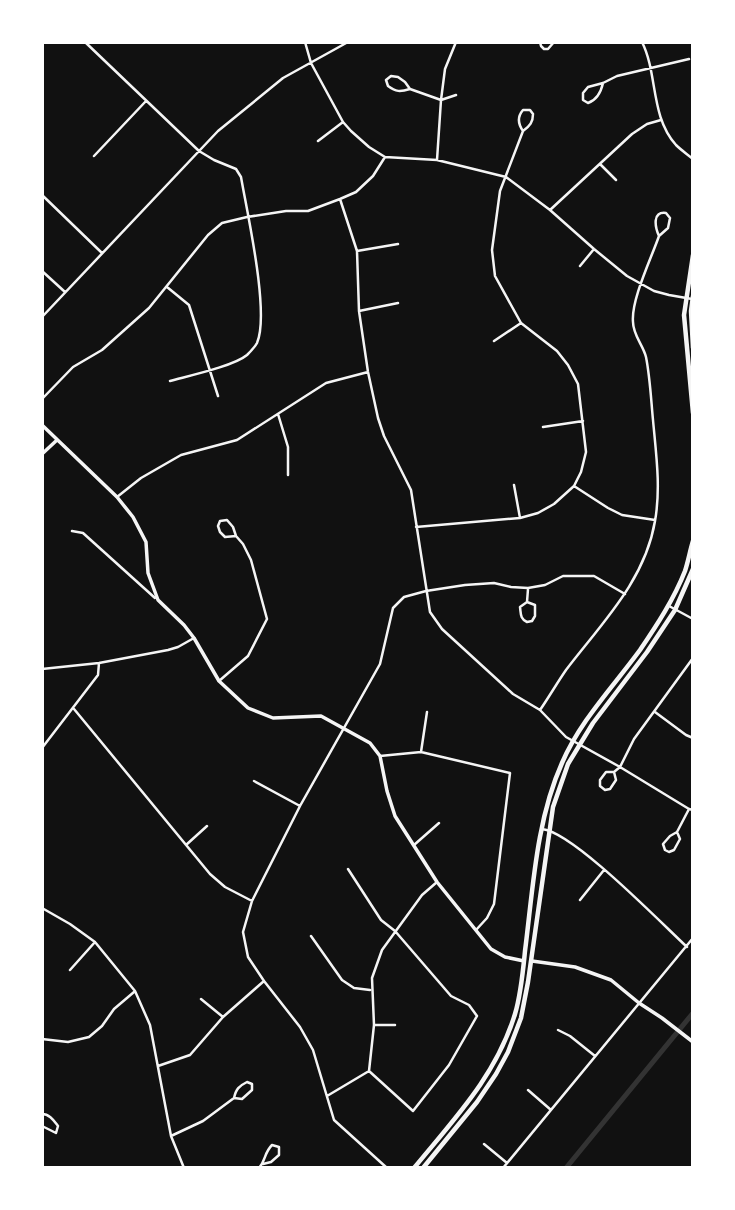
<svg xmlns="http://www.w3.org/2000/svg" width="735" height="1210" font-family="'Open Sans',sans-serif">
<rect width="100%" height="100%" fill="#111"/>
<g fill="none" stroke-linecap="round" stroke-linejoin="round">
<!-- canal -->
<path stroke="#333" stroke-width="5" d="M 566,1168 L 693,1013"/>
<!-- minor -->
<path stroke="#f5f5f5" stroke-width="2.5" d="M 85,42 L 199,151 L 214,160 L 236,169 L 241,177 C 247,212 270,313 257,343 C 255,347 250,352 247,355 C 234,366 188,376 170,381
M 305,42 L 311,63 L 343,122 L 351,131 L 369,147 L 385,157 L 437,160 L 506,177 L 550,210 L 594,249 L 627,276 L 654,291 L 669,295 L 692,299
M 540,42 L 541,46 L 544,49 L 548,49 L 554,42
M 642,42 C 658,74 650,116 676,145 C 681,150 687,154 693,159
M 603,83 C 601,92 597,100 588,103 L 583,100 L 583,93 L 588,87 L 603,83 L 617,76 L 689,59
M 410,89 C 400,92 396,92 388,86 L 386,80 L 391,76 L 398,77 L 405,82 L 410,89 L 441,100 L 456,95
M 318,141 L 343,122
M 94,156 L 146,101
M 437,160 L 441,100 L 445,69 L 456,42
M 600,164 L 616,180
M 42,195 L 102,253
M 340,199 L 357,251 L 359,311 L 368,372 L 378,418 L 384,436 L 411,490 L 430,612 L 442,629 L 513,694 L 540,710 L 566,737 L 620,767 L 689,809 L 693,810
M 550,210 L 632,134 L 647,124 L 661,120
M 357,251 L 398,244
M 580,266 L 594,249
M 42,271 L 65,292
M 167,287 L 189,305 L 218,396
M 359,311 L 398,303
M 42,317 L 218,131 L 283,78 L 348,42
M 494,341 L 521,323
M 42,399 L 73,367 L 102,350 L 149,308 L 208,235 L 222,223 L 247,217 L 286,211 L 308,211 L 340,199 L 356,192 L 373,176 L 385,157
M 278,414 L 288,447 L 288,475
M 543,427 L 583,421
M 514,485 L 520,518
M 574,486 L 608,508 L 622,515 L 655,520
M 117,497 L 141,478 L 181,455 L 237,440 L 326,383 L 368,372
M 416,527 L 520,518 L 538,513 L 554,504 L 574,486 L 581,472 L 586,452 L 578,384 L 568,365 L 557,351 L 521,323 L 495,276 L 492,250 L 500,191 L 523,131 C 530,126 533,122 533,114 L 530,110 L 523,110 C 517,117 518,124 523,131
M 72,531 L 83,533 L 155,598
M 527,602 L 535,605 L 535,616 L 532,621 L 527,622 C 520,619 521,614 520,607 L 527,602 L 528,589
M 669,606 L 693,619
M 42,669 L 99,663 L 168,650 L 178,647 L 194,638
M 219,681 L 248,656 L 267,619 L 251,560 L 243,544 L 236,536 L 233,527 L 227,520 L 220,521 L 218,526 L 220,532 L 225,537 L 236,536
M 74,709 L 210,874 L 225,887 L 252,901
M 540,710 C 549,697 557,683 566,670 C 601,624 645,581 655,521 C 661,488 656,453 653,420 C 651,399 650,377 646,357 C 643,345 633,335 633,322 C 631,300 651,259 659,236 L 668,228 L 670,218 L 666,213 C 652,211 655,227 659,236
M 655,712 L 686,735 L 693,738
M 42,748 L 98,675 L 99,663
M 421,752 L 427,712
M 380,756 L 421,752 L 510,773 L 494,904 L 487,918 L 476,930
M 614,772 L 616,780 L 610,789 L 605,790 L 600,786 L 600,780 L 606,772 L 614,772 L 620,767 L 634,739 L 693,658
M 254,781 L 300,806
M 542,829 C 573,832 660,922 687,947
M 677,832 L 680,839 L 674,850 L 669,852 L 665,850 L 663,844 L 670,836 L 677,832 L 689,809
M 186,845 L 207,826
M 414,845 L 439,823
M 348,869 L 381,920 L 395,931 L 451,996 L 469,1005 L 477,1016 L 449,1065 L 413,1111 L 369,1071
M 580,900 L 604,870
M 42,908 L 70,924 L 95,942 L 135,991 L 150,1025 L 171,1136 L 184,1168
M 311,936 L 342,980 L 354,988 L 370,990
M 70,970 L 95,942
M 201,999 L 223,1017
M 374,1025 L 395,1025
M 558,1030 L 570,1036 L 595,1056
M 42,1039 L 68,1042 L 89,1037 L 102,1026 L 114,1009 L 134,992
M 158,1066 L 190,1055 L 223,1017 L 264,981
M 528,1090 L 551,1110
M 327,1096 L 369,1071 L 374,1025 L 372,978 L 382,950 L 422,895 L 437,882
M 42,1114 C 50,1114 54,1121 58,1126 L 56,1133 L 42,1126
M 171,1136 L 203,1121 L 234,1098 C 236,1089 239,1086 247,1082 L 252,1084 L 252,1090 L 242,1099 L 234,1098
M 484,1144 L 507,1163
M 259,1168 C 266,1160 264,1153 272,1145 L 279,1147 L 279,1155 L 271,1162 L 263,1164
M 387,1168 L 334,1120 L 313,1050 L 300,1027 L 264,981 L 248,957 L 243,932 L 252,901 L 300,806 L 380,664 L 393,608 L 404,597 L 426,591 L 465,585 L 494,583 L 511,587 L 528,588 L 545,585 L 563,576 L 594,576 L 625,594
M 503,1168 L 693,938"/>
<!-- tertiary -->
<path stroke="#f5f5f5" stroke-width="3.5" d="M 42,425 L 117,497 L 133,517 L 146,542 L 148,573 L 158,600 L 184,625 L 194,638 L 219,681 L 248,708 L 273,718 L 321,716 L 370,743 L 380,756 L 387,791 L 395,816 L 437,882 L 491,949 L 505,957 L 524,961
M 42,454 L 57,440
M 532,961 L 575,967 L 611,980 L 639,1003 L 662,1018 L 693,1042"/>
<!-- secondary -->
<path stroke="#f5f5f5" stroke-width="4.5" d="M 693,255 L 684,315 L 693,413
M 693,296 L 691,311 L 693,348
M 414,1168 C 454,1119 496,1076 515,1014 C 521,994 523,971 525,951 C 533,889 536,821 562,763 C 580,721 613,687 640,650 C 657,625 674,599 685,571 C 688,562 690,551 693,541
M 423,1168 L 477,1102 L 496,1074 L 508,1052 L 521,1018 L 528,982 L 553,807 L 568,764 L 593,723 L 647,652 L 675,610 L 693,569"/>
</g>
<!-- border -->
<rect width="735" height="1210" fill="none" stroke="#ffffff" stroke-width="88"/>
</svg>
